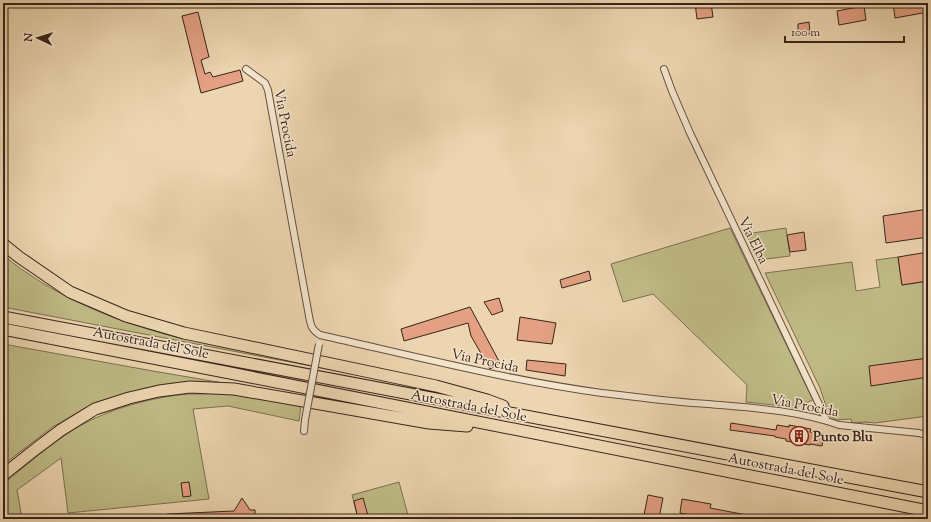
<svg xmlns="http://www.w3.org/2000/svg" width="931" height="522" font-family="'Sorts Mill Goudy',serif">
<rect width="100%" height="100%" fill="#ecd5b0"/>
<filter id="stains"><feTurbulence type="fractalNoise" baseFrequency=".005" numOctaves="4"/><feColorMatrix values="0 0 0 0 .2 0 0 0 0 .09 0 0 0 0 .02 0 0 0 .5 -.17"/></filter>
<radialGradient id="worn" r=".72"><stop offset=".6" stop-color="#630" stop-opacity="0"/><stop offset="1" stop-color="#630" stop-opacity=".3"/></radialGradient>
<!-- green -->
<path fill="#bfbb86" stroke="#7c7050" d="M 730,228 L 813,400 L 798,406 L 798,409 L 783,406 L 746,402 L 747,385 L 653,294 L 623,302 L 611,264 Z
M 786,228 L 790,256 L 759,260 L 746,234 Z
M 3,255 C 52,295 107,318 168,335 L 363,376 L 3,307 Z
M 898,257 L 902,285 L 928,281 L 928,416 L 875,423 L 865,422 L 852,423 L 851,419 L 836,420 L 830,416 L 827,409 L 820,388 L 765,273 L 852,262 L 856,291 L 880,287 L 876,260 Z
M 3,344 L 153,371 L 335,402 L 188,383 L 146,388 L 108,399 L 85,408 L 51,428 L 3,465 Z
M 221,393 L 301,405 L 299,421 L 228,406 L 193,409 L 209,499 L 68,513 L 61,458 L 17,490 L 22,518 L 3,519 L 3,484 C 27,465 51,443 78,427 C 109,409 152,397 188,394 C 199,394 210,394 221,393 Z
M 399,482 L 409,519 L 358,519 L 352,495 Z"/>
<!-- building -->
<path fill="#e3a083" stroke="#39241a" d="M 695,3 L 711,3 L 713,17 L 697,19 Z
M 893,3 L 928,3 L 928,12 L 895,18 Z
M 864,6 L 866,20 L 839,25 L 837,11 Z
M 198,12 L 209,57 L 201,60 L 205,74 L 210,72 L 213,77 L 240,70 L 243,81 L 201,93 L 182,16 Z
M 809,22 L 810,34 L 798,35 L 798,24 Z
M 928,209 L 928,237 L 886,243 L 883,216 Z
M 804,232 L 806,250 L 790,252 L 787,235 Z
M 928,252 L 928,281 L 902,285 L 898,257 Z
M 589,271 L 591,280 L 562,288 L 560,280 Z
M 499,298 L 503,311 L 492,315 L 484,302 Z
M 470,307 L 500,363 L 490,369 L 471,336 L 468,323 L 404,341 L 401,329 Z
M 520,317 L 556,323 L 552,344 L 517,340 Z
M 928,358 L 928,377 L 871,386 L 869,366 Z
M 527,360 L 566,364 L 565,376 L 526,370 Z
M 731,423 L 776,430 L 777,425 L 789,427 L 789,425 L 811,429 L 810,432 L 824,434 L 822,446 L 810,444 L 810,445 L 786,441 L 786,439 L 775,437 L 775,436 L 730,430 Z
M 189,482 L 191,496 L 183,497 L 181,483 Z
M 648,495 L 663,498 L 659,518 L 644,515 Z
M 242,498 L 250,510 L 255,510 L 255,519 L 167,519 L 167,514 L 234,511 Z
M 363,498 L 369,519 L 358,519 L 354,501 Z
M 682,499 L 711,504 L 710,508 L 752,516 L 752,519 L 713,519 L 680,513 Z"/>
<g fill="none" stroke-linecap="round" stroke-linejoin="round">
<!-- minor casing -->
<g stroke="#665040" stroke-width="8">
<path id="minor" d="M 246,69 L 265,83 L 268,90 L 309,316 C 311,326 311,329 320,335 C 414,356 507,380 602,393 C 637,397 672,402 708,404 C 752,408 797,410 839,425 L 919,433 L 928,436
M 664,69 L 672,91 L 690,133 L 827,421
M 304,431 L 305,420"/>
</g>
<!-- motorway casing -->
<g stroke="#39241a" stroke-width="13">
<path id="motorway" d="M 3,244 L 19,257 L 70,292 L 126,316 L 184,333 L 436,386 L 487,400 L 503,406
M 3,317 L 928,492
M 3,329 L 225,372 L 928,511
M 3,475 L 37,448 L 61,430 L 95,409 L 129,398 L 159,391 L 190,387 L 234,389 L 429,423 L 467,426"/>
</g>
<!-- minor -->
<use href="#minor" stroke="#f3e4cc" stroke-width="6"/>
<!-- motorway -->
<use href="#motorway" stroke="#ecd5b0" stroke-width="11"/>
<!-- minor-bridge casing -->
<g stroke="#665040" stroke-width="8" stroke-linecap="butt">
<path id="minor-bridge" d="M 305,420 L 319,344"/>
</g>
<!-- minor-bridge -->
<use href="#minor-bridge" stroke="#f3e4cc" stroke-width="6"/>
</g>
<!-- icons -->
<defs>
<g id="building-ring" transform="scale(1)"><circle r="9.5" fill="#f3e4cc" stroke="#8f2418" stroke-width="1.5"/><path d="M-4-6H4V6H1V3H-1V6H-4ZM-2.5-4.3h1.7v1.8h-1.7ZM.8-4.3h1.7v1.8H.8ZM-2.5-1h1.7V.8h-1.7ZM.8-1h1.7V.8H.8Z" fill="#8f2418"/></g>
</defs>
<g fill-rule="evenodd">
<use href="#building-ring" x="799" y="436"/>
</g>
<g text-anchor="middle" stroke-width="3" stroke-linejoin="round" paint-order="stroke">
<!-- street labels -->
<g font-size="14" fill="#39241a" stroke="#f3e4cc">
<text transform="translate(286 123) rotate(79)" y="5">Via Procida</text>
<text transform="translate(754 240) rotate(64)" y="5">Via Elba</text>
<text transform="translate(151 342) rotate(11)" y="5">Autostrada del Sole</text>
<text transform="translate(485 360) rotate(12)" y="5">Via Procida</text>
<text transform="translate(469 405) rotate(11)" y="5">Autostrada del Sole</text>
<text transform="translate(805 405) rotate(11)" y="5">Via Procida</text>
<text transform="translate(786 468) rotate(11)" y="5">Autostrada del Sole</text>
</g>
<!-- poi labels -->
<g font-size="14" font-weight="bold" fill="#39241a" stroke="#f3e4cc" text-anchor="start">
<text x="813" y="441">Punto Blu</text>
</g>
</g>
<!-- margin -->
<rect width="931" height="522" fill="none" stroke="#ecd5b0" stroke-width="16"/>
<rect x="4" y="4" width="923" height="514" fill="none" stroke="#39241a" stroke-width="2"/>
<rect x="8" y="8" width="915" height="506" fill="none" stroke="#39241a"/>
<!-- north arrow -->
<g transform="translate(38 38) rotate(274)" stroke="#f3e4cc" stroke-width="3" paint-order="stroke">
<path d="M0-3L7 15L0 10L-7 15Z" fill="#39241a"/>
<text y="-6" font-size="11" font-weight="bold" text-anchor="middle" fill="#39241a">N</text>
</g>
<!-- scale -->
<path d="M785 36v6h119v-6" fill="none" stroke="#39241a" stroke-width="2"/>
<text x="791" y="36" font-size="12" fill="#39241a" stroke="#f3e4cc" stroke-width="3" paint-order="stroke">100 m</text>
<rect width="100%" height="100%" filter="url(#stains)"/>
<rect width="100%" height="100%" fill="url(#worn)"/>
</svg>
